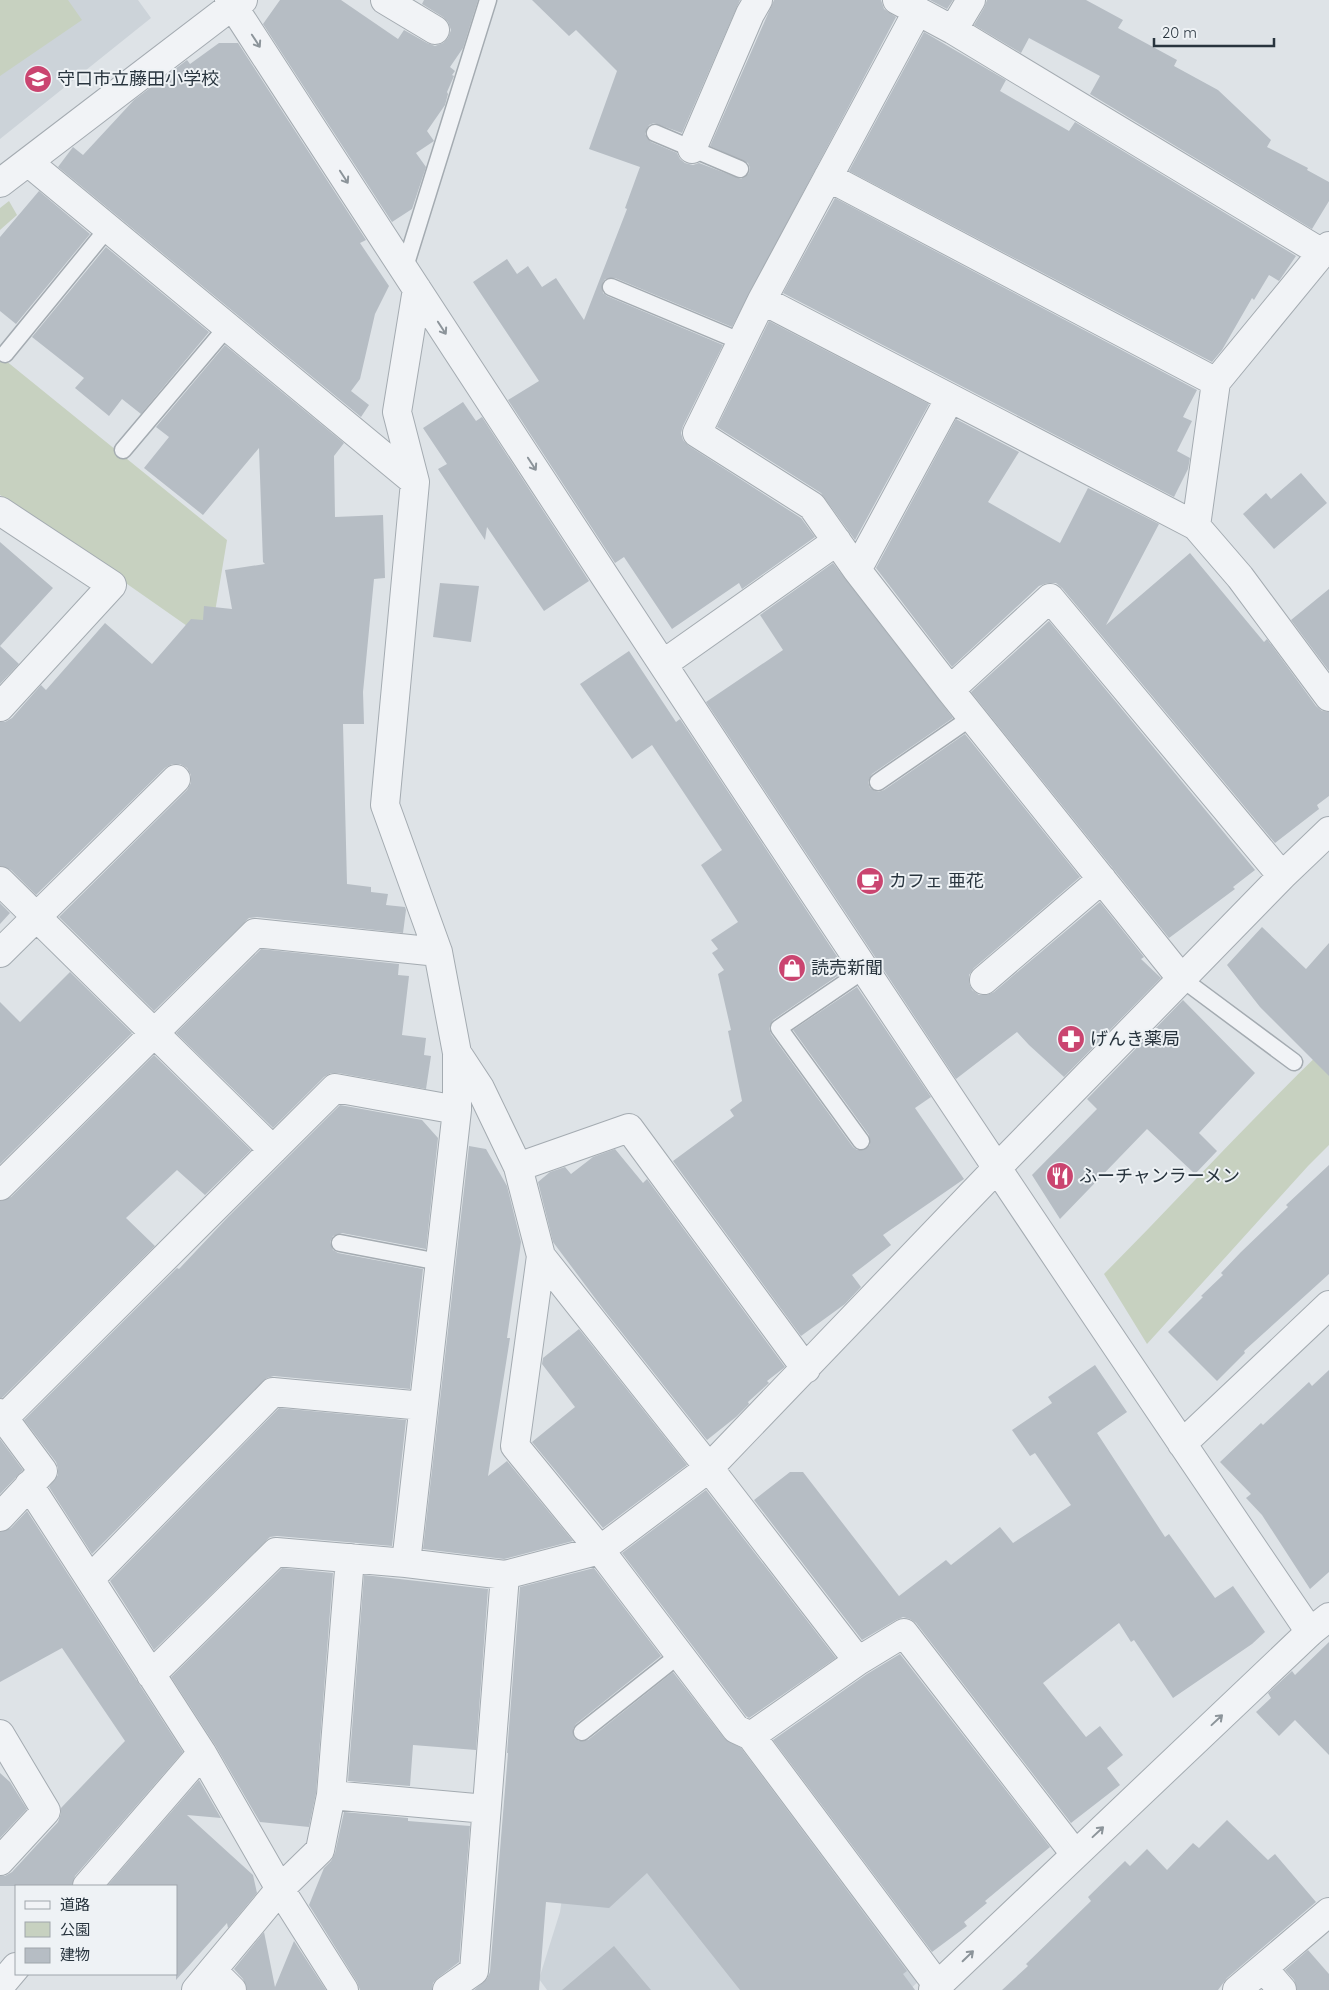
<svg xmlns="http://www.w3.org/2000/svg" width="1329" height="1990" font-family="Quicksand,'Noto Sans JP',sans-serif">
<rect width="100%" height="100%" fill="#dee3e7"/>
<!-- built -->
<path fill="#ccd3d9" d="M 0,0 L 138,0 L 151,18 L 0,139 Z
M 707,1727 L 731,1735 L 919,1981 L 909,1990 L 547,1990 L 539,1979 L 560,1912 L 573,1823 Z"/>
<!-- green -->
<path fill="#c7d1c0" d="M 0,0 L 68,0 L 82,20 L 0,76 Z
M 9,201 L 17,215 L 0,230 L 0,208 Z
M 0,356 L 227,540 L 210,642 L 0,495 Z
M 1329,1044 L 1329,1145 L 1308,1166 L 1147,1344 L 1104,1274 C 1180,1197 1252,1118 1329,1044 Z"/>
<!-- building -->
<path fill="#b6bdc4" d="M 280,0 L 341,0 L 398,39 L 404,30 L 427,43 L 435,46 L 443,43 L 448,38 L 451,30 L 448,22 L 443,17 L 422,4 L 424,0 L 478,0 L 463,48 L 450,67 L 455,71 L 452,75 L 454,76 L 447,92 L 448,94 L 445,105 L 427,131 L 434,141 L 416,153 L 426,167 L 412,209 L 392,222 L 263,24 Z
M 532,0 L 740,0 L 682,133 L 654,123 L 649,125 L 645,134 L 651,142 L 677,153 L 680,159 L 685,163 L 693,165 L 699,163 L 741,179 L 749,173 L 750,168 L 748,163 L 710,146 L 774,0 L 881,0 L 884,9 L 896,17 L 732,327 L 615,278 L 605,279 L 602,284 L 603,293 L 607,296 L 723,345 L 683,426 L 681,433 L 683,440 L 689,446 L 801,518 L 815,537 L 742,589 L 739,583 L 672,629 L 624,557 L 615,563 L 508,400 L 539,381 L 473,282 L 507,259 L 517,274 L 528,266 L 542,287 L 556,278 L 584,320 L 627,209 L 625,208 L 640,167 L 589,149 L 617,71 L 576,30 L 569,36 Z
M 930,0 L 953,0 L 947,9 Z
M 987,0 L 1086,0 L 1123,20 L 1118,28 L 1177,60 L 1174,66 L 1218,90 L 1271,140 L 1267,147 L 1308,168 L 1307,170 L 1329,182 L 1329,201 L 1312,229 L 1090,94 L 1100,76 L 1029,38 L 1021,53 L 974,25 L 984,8 Z
M 924,32 L 1006,80 L 1000,91 L 1069,131 L 1075,122 L 1296,256 L 1279,281 L 1269,275 L 1254,300 L 1252,298 L 1222,350 L 1212,362 L 849,171 Z
M 219,43 L 238,43 L 366,240 L 360,243 L 389,286 L 375,314 L 360,379 L 351,391 L 369,405 L 361,417 L 58,167 L 73,147 L 83,155 L 134,100 L 187,60 L 190,64 Z
M 39,191 L 90,234 L 16,324 L 0,311 L 0,237 Z
M 835,198 L 1197,390 L 1183,417 L 1192,421 L 1177,451 L 1190,458 L 1188,469 L 1174,497 L 783,293 Z
M 106,247 L 209,332 L 141,414 L 122,399 L 109,416 L 75,388 L 84,378 L 32,337 Z
M 769,321 L 929,404 L 855,540 L 821,493 L 717,427 Z
M 225,345 L 344,443 L 334,456 L 335,517 L 383,515 L 385,578 L 374,579 L 363,692 L 364,724 L 343,724 L 347,884 L 371,887 L 371,892 L 388,894 L 386,905 L 405,907 L 406,910 L 403,933 L 257,917 L 249,918 L 154,1011 L 59,917 L 187,790 L 191,783 L 191,775 L 187,768 L 180,764 L 172,764 L 165,768 L 36,895 L 11,870 L 0,866 L 0,722 L 5,722 L 12,718 L 41,685 L 46,690 L 105,623 L 152,664 L 191,619 L 203,620 L 204,606 L 232,609 L 225,570 L 265,564 L 263,562 L 259,448 L 203,515 L 144,468 L 169,437 L 156,427 Z
M 463,402 L 476,421 L 482,417 L 589,581 L 544,611 L 487,527 L 485,540 L 438,469 L 447,464 L 423,428 Z
M 956,419 L 1019,452 L 988,502 L 1060,543 L 1088,488 L 1159,524 L 1106,625 L 1190,553 L 1264,642 L 1267,639 L 1316,706 L 1322,711 L 1329,712 L 1329,796 L 1317,805 L 1319,809 L 1275,843 L 1062,588 L 1056,583 L 1047,583 L 1039,586 L 952,667 L 876,568 Z
M 1301,473 L 1327,503 L 1274,549 L 1243,514 L 1266,493 L 1271,499 Z
M 0,542 L 53,588 L 0,646 L 19,664 L 0,684 Z
M 833,563 L 953,718 L 872,774 L 868,782 L 870,788 L 878,792 L 884,790 L 965,734 L 1080,877 L 974,968 L 969,975 L 969,983 L 972,990 L 979,995 L 987,995 L 994,992 L 1100,902 L 1144,957 L 1141,959 L 1161,978 L 1064,1077 L 1029,1045 L 1017,1032 L 956,1079 L 706,702 L 783,650 L 760,615 Z
M 440,583 L 479,586 L 471,642 L 433,637 Z
M 1329,589 L 1329,671 L 1291,620 Z
M 1049,621 L 1255,870 L 1233,887 L 1235,889 L 1169,938 L 971,692 Z
M 629,651 L 676,722 L 680,719 L 846,970 L 773,1020 L 769,1028 L 771,1034 L 853,1147 L 857,1150 L 866,1149 L 870,1145 L 869,1135 L 793,1030 L 857,987 L 931,1097 L 915,1108 L 964,1179 L 883,1235 L 891,1245 L 852,1275 L 861,1287 L 845,1304 L 801,1336 L 673,1161 L 734,1116 L 730,1110 L 742,1101 L 728,1031 L 731,1030 L 718,974 L 724,970 L 712,953 L 718,949 L 711,940 L 738,922 L 701,865 L 722,850 L 652,745 L 632,759 L 580,684 Z
M 0,903 L 10,913 L 0,924 Z
M 1262,927 L 1306,969 L 1329,943 L 1329,1076 L 1260,1007 L 1227,965 Z
M 261,949 L 399,964 L 398,975 L 409,976 L 402,1035 L 426,1038 L 424,1055 L 431,1056 L 426,1089 L 338,1073 L 331,1073 L 324,1077 L 273,1128 L 176,1033 Z
M 70,972 L 132,1033 L 0,1164 L 0,1002 L 20,1022 Z
M 1183,1000 L 1255,1073 L 1199,1133 L 1217,1151 L 1195,1174 L 1147,1129 L 1060,1219 L 1032,1175 L 1097,1109 L 1087,1099 Z
M 154,1055 L 251,1150 L 205,1195 L 177,1170 L 126,1218 L 155,1246 L 2,1398 L 0,1398 L 0,1201 L 11,1197 Z
M 340,1105 L 422,1120 L 438,1138 L 426,1249 L 342,1233 L 333,1236 L 330,1242 L 333,1250 L 338,1253 L 423,1269 L 410,1389 L 274,1376 L 267,1378 L 92,1554 L 49,1487 L 58,1475 L 58,1468 L 56,1462 L 24,1420 L 177,1268 L 179,1269 L 228,1217 Z
M 469,1146 L 486,1149 L 507,1186 L 521,1242 L 507,1338 L 510,1338 L 488,1476 L 507,1461 L 573,1541 L 504,1559 L 423,1549 Z
M 615,1149 L 643,1183 L 647,1179 L 785,1367 L 767,1381 L 769,1383 L 748,1402 L 749,1404 L 736,1417 L 707,1440 L 604,1310 L 553,1242 L 538,1182 L 550,1172 L 565,1167 L 571,1174 L 593,1157 Z
M 1329,1165 L 1329,1274 L 1244,1351 L 1245,1353 L 1217,1381 L 1168,1332 L 1203,1297 L 1201,1296 L 1223,1275 L 1221,1273 L 1241,1252 L 1288,1207 L 1286,1205 Z
M 579,1329 L 687,1465 L 603,1528 L 532,1442 L 575,1407 L 542,1364 L 543,1358 Z
M 1095,1365 L 1127,1412 L 1097,1433 L 1165,1537 L 1169,1534 L 1215,1598 L 1233,1586 L 1265,1632 L 1252,1644 L 1173,1698 L 1134,1640 L 1131,1642 L 1119,1623 L 1043,1683 L 1086,1737 L 1100,1726 L 1123,1755 L 1107,1768 L 1120,1785 L 1071,1823 L 916,1623 L 910,1619 L 903,1617 L 896,1620 L 862,1640 L 754,1500 L 790,1472 L 803,1472 L 899,1596 L 946,1560 L 951,1565 L 1000,1527 L 1013,1543 L 1071,1505 L 1035,1453 L 1030,1456 L 1012,1430 L 1052,1403 L 1048,1397 Z
M 1329,1370 L 1329,1572 L 1310,1589 L 1262,1515 L 1246,1498 L 1251,1494 L 1220,1462 L 1261,1423 L 1263,1425 L 1309,1382 L 1312,1386 Z
M 279,1408 L 406,1420 L 392,1546 L 277,1536 L 270,1537 L 154,1650 L 110,1581 Z
M 0,1439 L 23,1470 L 0,1494 Z
M 706,1490 L 836,1658 L 749,1718 L 746,1716 L 622,1553 Z
M 27,1511 L 183,1752 L 75,1876 L 72,1886 L 0,1886 L 0,1876 L 5,1876 L 12,1872 L 58,1822 L 61,1813 L 61,1808 L 125,1741 L 62,1648 L 0,1682 L 0,1532 L 11,1528 Z
M 282,1568 L 333,1573 L 316,1793 L 309,1827 L 260,1822 L 215,1745 L 171,1677 Z
M 594,1568 L 661,1656 L 576,1724 L 573,1729 L 574,1738 L 579,1741 L 588,1740 L 673,1672 L 724,1738 L 741,1748 L 907,1971 L 903,1974 L 915,1990 L 740,1990 L 647,1873 L 609,1908 L 546,1902 L 539,1990 L 474,1990 L 487,1979 L 490,1972 L 508,1753 L 507,1753 L 520,1587 Z
M 364,1575 L 488,1589 L 476,1750 L 413,1745 L 410,1786 L 348,1781 Z
M 1329,1642 L 1329,1755 L 1295,1720 L 1279,1736 L 1256,1712 L 1271,1698 L 1268,1693 L 1292,1671 L 1295,1675 Z
M 900,1654 L 1050,1847 L 985,1901 L 987,1903 L 964,1922 L 967,1926 L 932,1952 L 773,1740 L 867,1674 Z
M 0,1773 L 10,1782 L 27,1809 L 0,1838 Z
M 199,1780 L 221,1818 L 187,1815 L 253,1875 L 257,1893 L 228,1928 L 227,1923 L 176,1980 L 176,1886 L 107,1886 Z
M 344,1812 L 408,1818 L 408,1821 L 470,1826 L 459,1962 L 438,1978 L 433,1983 L 432,1990 L 360,1990 L 357,1982 L 309,1905 L 324,1868 L 331,1861 L 335,1853 Z
M 1227,1820 L 1268,1860 L 1275,1854 L 1316,1902 L 1227,1978 L 1218,1990 L 1002,1990 L 1028,1966 L 1026,1964 L 1091,1901 L 1088,1897 L 1125,1861 L 1130,1866 L 1147,1849 L 1167,1870 L 1193,1843 L 1199,1848 Z
M 264,1932 L 275,1987 L 294,1941 L 326,1990 L 247,1990 L 243,1979 L 234,1969 Z
M 614,1946 L 651,1990 L 562,1990 Z
M 1308,1950 L 1329,1974 L 1329,1990 L 1297,1990 L 1294,1980 L 1285,1970 Z"/>
<g fill="none" stroke-linecap="round" stroke-linejoin="round">
<!-- service casing -->
<g stroke="#a4abb1" stroke-width="19">
<path id="service" d="M 655,133 L 740,169
M 404,270 L 488,0
M 611,287 L 742,342
M 5,354 L 108,228
M 123,450 L 227,327
M 878,782 L 972,717
M 1181,978 L 1294,1062
M 861,1141 L 779,1028 L 864,970
M 340,1243 L 439,1262
M 582,1732 L 679,1655"/>
</g>
<!-- minor casing -->
<g stroke="#a4abb1" stroke-width="30">
<path id="minor" d="M 229,0 C 584,548 943,1093 1310,1632
M 385,0 L 435,30
M 897,0 L 953,30 L 1322,253
M 917,12 L 762,300 L 1196,526 L 1240,577 L 1329,697
M 953,30 L 971,0
M 692,149 L 750,14 L 758,0
M 28,162 L 415,482
M 828,177 L 1216,382
M 0,183 L 233,5 L 243,0
M 762,300 L 697,433 L 812,506 L 857,570
M 950,398 L 857,570 L 950,690 L 1181,978
M 0,511 L 112,585 L 0,707
M 1196,526 L 1216,382 L 1322,253 L 1329,246
M 663,664 L 837,541
M 950,690 L 1050,598 L 1282,876
M 0,881 L 273,1150
M 0,953 L 176,779
M 984,980 L 1102,879
M 457,1053 L 480,1088 L 518,1167 L 629,1128 L 806,1369
M 518,1167 L 541,1256 L 515,1446 L 600,1550 L 736,1729 L 751,1736 L 938,1986
M 0,1186 L 255,933 L 438,952
M 541,1256 L 709,1468 L 858,1661 L 904,1633 L 1075,1854
M 0,1413 L 43,1471 L 0,1517
M 4,1418 L 335,1088 L 457,1110
M 1182,1444 L 1329,1305
M 29,1485 L 202,1753 L 280,1889 L 196,1990
M 406,1563 L 457,1110 L 457,1053 L 438,952 L 385,805 L 415,482 L 397,412 L 417,289
M 90,1579 L 273,1392 L 423,1406
M 151,1675 L 276,1552 L 406,1563 L 505,1575 L 600,1550 L 709,1468 L 998,1167 L 1282,876 L 1329,831
M 0,1734 L 46,1811 L 0,1861
M 751,1736 L 858,1661
M 331,1795 L 486,1809
M 87,1886 L 202,1753
M 1263,1968 L 1282,1990
M 213,1971 L 232,1990
M 0,1986 L 16,1967
M 344,1990 L 280,1889 L 320,1850 L 331,1795 L 350,1558
M 447,1990 L 474,1971 L 505,1575
M 1237,1990 L 1329,1912"/>
</g>
<!-- tertiary casing -->
<g stroke="#a4abb1" stroke-width="30">
<path id="tertiary" d="M 933,1990 L 1310,1632 L 1329,1617"/>
</g>
<!-- service -->
<use href="#service" stroke="#f1f3f6" stroke-width="16"/>
<!-- minor -->
<use href="#minor" stroke="#f1f3f6" stroke-width="28"/>
<!-- tertiary -->
<use href="#tertiary" stroke="#f1f3f6" stroke-width="28"/>
</g>
<!-- one-way arrows -->
<defs><path id="oneway-shaft" d="M-6 0H5M1.5-3L5.5 0L1.5 3" fill="none" stroke-width="1.6" stroke-linecap="round" stroke-linejoin="round" transform="scale(1.25)"/></defs>
<g stroke="#8c949a">
<use href="#oneway-shaft" transform="translate(256 41) rotate(57)"/>
<use href="#oneway-shaft" transform="translate(344 177) rotate(57)"/>
<use href="#oneway-shaft" transform="translate(442 328) rotate(57)"/>
<use href="#oneway-shaft" transform="translate(532 464) rotate(57)"/>
<use href="#oneway-shaft" transform="translate(1217 1720) rotate(-43)"/>
<use href="#oneway-shaft" transform="translate(1098 1832) rotate(-43)"/>
<use href="#oneway-shaft" transform="translate(968 1956) rotate(-44)"/>
</g>
<!-- icons -->
<defs>
<g id="school-disc" transform="scale(1.4375)"><circle r="9.5" fill="#ca4570" stroke="#eef2f5"/><path d="M0-5L7-2L0 1L-7-2ZM-4 1L0 2.5L4 1V4Q0 6-4 4Z" fill="#fff"/></g>
<g id="cafe-disc" transform="scale(1.4375)"><circle r="9.5" fill="#ca4570" stroke="#eef2f5"/><path d="M-5.5-4.5H6V0H3Q3 3.5 0 3.5H-2.5Q-5.5 3.5-5.5 0ZM3-3.2v2h1.7v-2ZM-6 4.5H4V6H-6Z" fill="#fff"/></g>
<g id="shop-disc" transform="scale(1.4375)"><circle r="9.5" fill="#ca4570" stroke="#eef2f5"/><path d="M-5-2.5h2.3a2.7 3.5 0 0 1 5.4 0H5L5.5 6h-11ZM-1.5-2.5h3a1.5 2.3 0 0 0-3 0Z" fill="#fff"/></g>
<g id="pharmacy-disc" transform="scale(1.4375)"><circle r="9.5" fill="#ca4570" stroke="#eef2f5"/><path d="M-2-6h4v4h4v4h-4v4h-4v-4h-4v-4h4Z" fill="#fff"/></g>
<g id="restaurant-disc" transform="scale(1.4375)"><circle r="9.5" fill="#ca4570" stroke="#eef2f5"/><path d="M-5-6h1v4h1v-4h1v4h1v-4h1v5L-1.5 .5V6h-2V.5L-5-1ZM5-6V6H3V1.5H1.5Q1.5-4 5-6Z" fill="#fff"/></g>
</defs>
<g fill-rule="evenodd">
<use href="#school-disc" x="38" y="79"/>
<use href="#cafe-disc" x="870" y="881"/>
<use href="#shop-disc" x="792" y="968"/>
<use href="#pharmacy-disc" x="1071" y="1039"/>
<use href="#restaurant-disc" x="1060" y="1176"/>
</g>
<g text-anchor="middle" stroke-width="4" stroke-linejoin="round" paint-order="stroke">
<!-- poi labels -->
<g font-size="18" fill="#28343e" stroke="#eef2f5" text-anchor="start">
<text x="57" y="85">守口市立藤田小学校</text>
<text x="889" y="887">カフェ 亜花</text>
<text x="811" y="974">読売新聞</text>
<text x="1090" y="1045">げんき薬局</text>
<text x="1079" y="1182">ふーチャンラーメン</text>
</g>
</g>
<!-- legend -->
<rect x="15" y="1885" width="162" height="90" fill="#eef2f5" stroke="#9fa6ac"/>
<rect x="25" y="1901" width="25" height="8" fill="#f1f3f6" stroke="#9fa6ac"/>
<text x="60" y="1910" font-size="15" fill="#28343e">道路</text>
<rect x="25" y="1922" width="25" height="15" fill="#c7d1c0" stroke="#9fa6ac"/>
<text x="60" y="1935" font-size="15" fill="#28343e">公園</text>
<rect x="25" y="1948" width="25" height="15" fill="#b6bdc4" stroke="#9fa6ac"/>
<text x="60" y="1960" font-size="15" fill="#28343e">建物</text>
<!-- scale -->
<path d="M1154 38v8h120v-8" fill="none" stroke="#28343e" stroke-width="2.5"/>
<text x="1162" y="38" font-size="15" fill="#28343e" stroke="#eef2f5" stroke-width="4" paint-order="stroke">20 m</text>
</svg>
